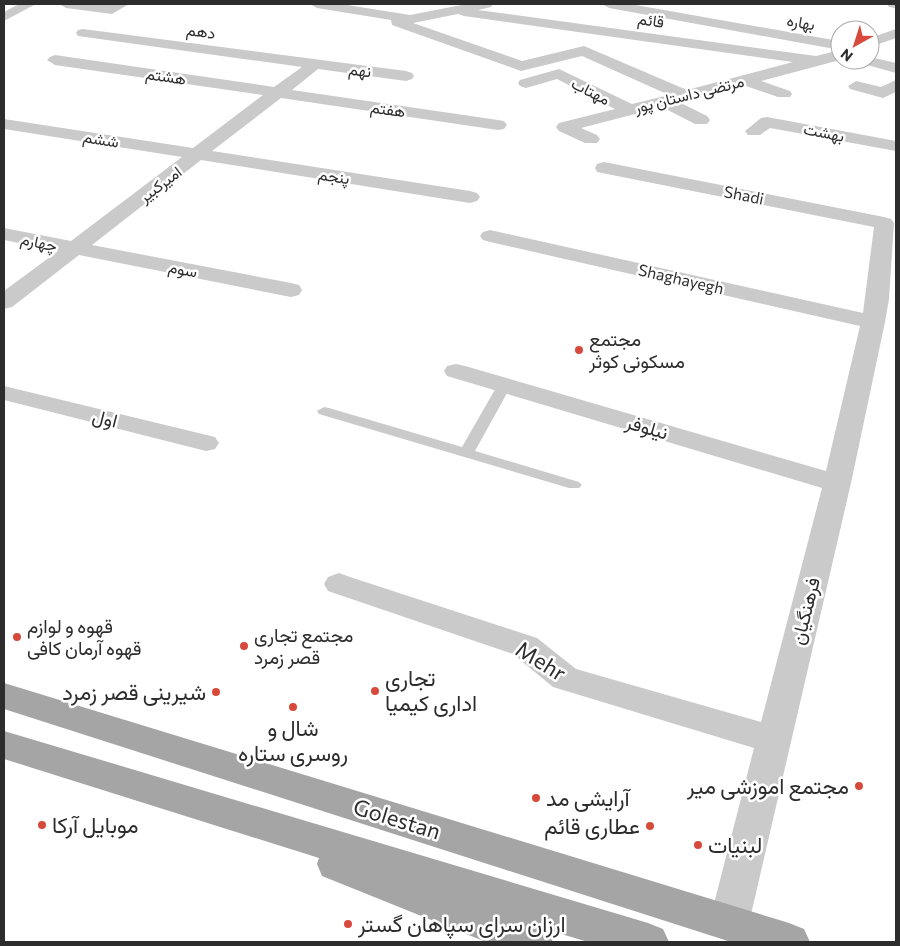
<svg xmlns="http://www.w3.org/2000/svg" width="900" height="946" font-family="Commissioner,Vazirmatn,sans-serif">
<rect width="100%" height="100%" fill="#fff"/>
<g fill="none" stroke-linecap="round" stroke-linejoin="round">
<!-- service -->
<path fill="#cacaca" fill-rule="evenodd" d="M 504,382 L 511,386 L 475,451 L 579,482 L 582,485 L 579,488 L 569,488 L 319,414 L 317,411 L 324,407 L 329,408 L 462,447 L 497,386 Z"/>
<!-- minor -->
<path fill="#cacaca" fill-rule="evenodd" d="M 19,4 L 36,4 L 4,21 L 4,12 Z
M 59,4 L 129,4 L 112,14 L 66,8 Z
M 310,4 L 341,4 L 410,15 L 467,4 L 493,4 L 491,7 L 478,10 L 816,56 L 840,50 L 840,60 L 761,81 L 790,91 L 792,94 L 790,97 L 778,97 L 743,85 L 679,102 L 707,116 L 710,120 L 707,124 L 695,124 L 662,107 L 581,128 L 597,135 L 600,139 L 597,143 L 585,143 L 559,131 L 556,127 L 559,123 L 615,109 L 557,79 L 526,88 L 520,86 L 518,83 L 520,80 L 559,69 L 632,104 L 669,95 L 582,56 L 521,71 L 392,25 L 391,20 L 317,8 ZM 458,14 L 464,16 L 793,62 L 687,90 L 584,46 L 522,61 L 413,23 Z
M 602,4 L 630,4 L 839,41 L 840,50 L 609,8 Z
M 887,4 L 896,4 L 896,8 L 889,7 Z
M 83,29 L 406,71 L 412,73 L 414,76 L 412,79 L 406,81 L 318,69 L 292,90 L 498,120 L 504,121 L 507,125 L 504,129 L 498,130 L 281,98 L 212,151 L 470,191 L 477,193 L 480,197 L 477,201 L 470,203 L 201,160 L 92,245 L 291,283 L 299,285 L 302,290 L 299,295 L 291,297 L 79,255 L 12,307 L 4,309 L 4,291 L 58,251 L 4,240 L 4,228 L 71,241 L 182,157 L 4,129 L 4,119 L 193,148 L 263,95 L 55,65 L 47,60 L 50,57 L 55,55 L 274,87 L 302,67 L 78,36 L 76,33 L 78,30 Z
M 896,29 L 896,38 L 870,47 L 870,38 Z
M 870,57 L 896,63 L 896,73 L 860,63 L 857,60 L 870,60 Z
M 896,80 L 896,92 L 883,98 L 850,89 L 848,86 L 856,81 L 881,87 Z
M 767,117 L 896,141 L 896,151 L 770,128 L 760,135 L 748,135 L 745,131 L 761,118 Z
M 604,162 L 884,217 L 891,219 L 894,223 L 889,299 L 885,322 L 851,483 L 749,923 L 743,936 L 729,941 L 715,936 L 709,923 L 754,748 L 553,687 L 513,654 L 328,591 L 324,584 L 328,577 L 339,573 L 350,577 L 537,638 L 576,669 L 761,722 L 822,488 L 447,376 L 444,371 L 447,366 L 456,364 L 465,366 L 826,471 L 860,326 L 490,242 L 483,240 L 480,236 L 483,232 L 490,230 L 863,313 L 874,227 L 597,172 L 595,168 L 597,164 Z
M 4,386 L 215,437 L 219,443 L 215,449 L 206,451 L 4,400 Z"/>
<!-- primary -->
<path fill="#a5a5a5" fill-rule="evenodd" d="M 4,683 L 789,923 L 804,929 L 810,942 L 731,942 L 4,709 Z
M 4,731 L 648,923 L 663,929 L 669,942 L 588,942 L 548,930 L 553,942 L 486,942 L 322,876 L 317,864 L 319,858 L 4,759 Z"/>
</g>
<!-- markers -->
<g fill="#d74a3b" stroke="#fff" stroke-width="2">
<circle cx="579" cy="350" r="5"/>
<circle cx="17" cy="637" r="5"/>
<circle cx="244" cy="646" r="5"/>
<circle cx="375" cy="691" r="5"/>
<circle cx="216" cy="692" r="5"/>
<circle cx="293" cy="707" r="5"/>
<circle cx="859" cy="786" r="5"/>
<circle cx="536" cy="798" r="5"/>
<circle cx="42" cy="825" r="5"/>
<circle cx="650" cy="826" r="5"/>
<circle cx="698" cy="845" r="5"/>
<circle cx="348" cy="924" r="5"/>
</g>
<g text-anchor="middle" stroke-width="5" stroke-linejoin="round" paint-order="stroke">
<!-- far-street labels -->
<g font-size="16" fill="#2d2d2d" stroke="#fff">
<text transform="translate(651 20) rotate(8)" y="6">قائم</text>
<text transform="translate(801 22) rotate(10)" y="6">بهاره</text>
<text transform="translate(201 31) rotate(8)" y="6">دهم</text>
<text transform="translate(360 70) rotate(7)" y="6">نهم</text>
<text transform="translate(166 76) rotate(8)" y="6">هشتم</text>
<text transform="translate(591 91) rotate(27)" y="6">مهتاب</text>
<text transform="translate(689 94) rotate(-14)" y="6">مرتضی داستان پور</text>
<text transform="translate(388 109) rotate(8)" y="6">هفتم</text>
<text transform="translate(824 132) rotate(11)" y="6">بهشت</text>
<text transform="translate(101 139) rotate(9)" y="6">ششم</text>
<text transform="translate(334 176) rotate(9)" y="6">پنجم</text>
<text transform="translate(160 184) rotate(-37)" y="6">امیرکبیر</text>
<text transform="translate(744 195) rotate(11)" y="6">Shadi</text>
<text transform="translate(39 242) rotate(12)" y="6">چهارم</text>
<text transform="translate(183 269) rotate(11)" y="6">سوم</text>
<text transform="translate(681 279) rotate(13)" y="6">Shaghayegh</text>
</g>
<!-- poi labels -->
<g font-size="19" fill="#2d2d2d" stroke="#fff" text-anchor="start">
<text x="589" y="346">مجتمع<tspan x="589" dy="22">مسکونی کوثر</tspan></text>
<text x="27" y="633">قهوه و لوازم<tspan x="27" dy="22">قهوه آرمان کافی</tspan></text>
<text x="254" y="642">مجتمع تجاری<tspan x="254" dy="22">قصر زمرد</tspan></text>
</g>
<!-- street labels -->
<g font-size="19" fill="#2d2d2d" stroke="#fff">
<text transform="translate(105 418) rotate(14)" y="7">اول</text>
<text transform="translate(647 427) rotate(16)" y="7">نیلوفر</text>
<text transform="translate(805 611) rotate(-76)" y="7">فرهنگیان</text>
</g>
<!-- near-street labels -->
<g font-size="22" fill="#2d2d2d" stroke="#fff">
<text transform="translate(541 661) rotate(32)" y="8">Mehr</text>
<text transform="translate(397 819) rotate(17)" y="8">Golestan</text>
</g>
<!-- near-poi labels -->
<g font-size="22" fill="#2d2d2d" stroke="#fff" text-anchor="start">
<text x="385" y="686">تجاری<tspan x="385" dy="25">اداری کیمیا</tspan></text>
<text x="206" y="700" text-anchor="end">شیرینی قصر زمرد</text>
<text x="293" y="736" text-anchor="middle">شال و<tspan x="293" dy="25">روسری ستاره</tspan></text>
<text x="849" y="794" text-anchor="end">مجتمع اموزشی میر</text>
<text x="546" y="806">آرایشی مد</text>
<text x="52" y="833">موبایل آرکا</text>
<text x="640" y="834" text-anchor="end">عطاری قائم</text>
<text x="708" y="853">لبنیات</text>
<text x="358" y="932">ارزان سرای سپاهان گستر</text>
</g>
</g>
<!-- border -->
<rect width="900" height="946" fill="none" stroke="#2d2d2d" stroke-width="10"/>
<!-- north arrow -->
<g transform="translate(855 45) rotate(219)"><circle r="24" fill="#ffffff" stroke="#ababab"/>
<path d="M0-4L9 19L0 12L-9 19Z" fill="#d74a3b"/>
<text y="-8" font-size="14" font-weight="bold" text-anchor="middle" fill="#2d2d2d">N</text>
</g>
</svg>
